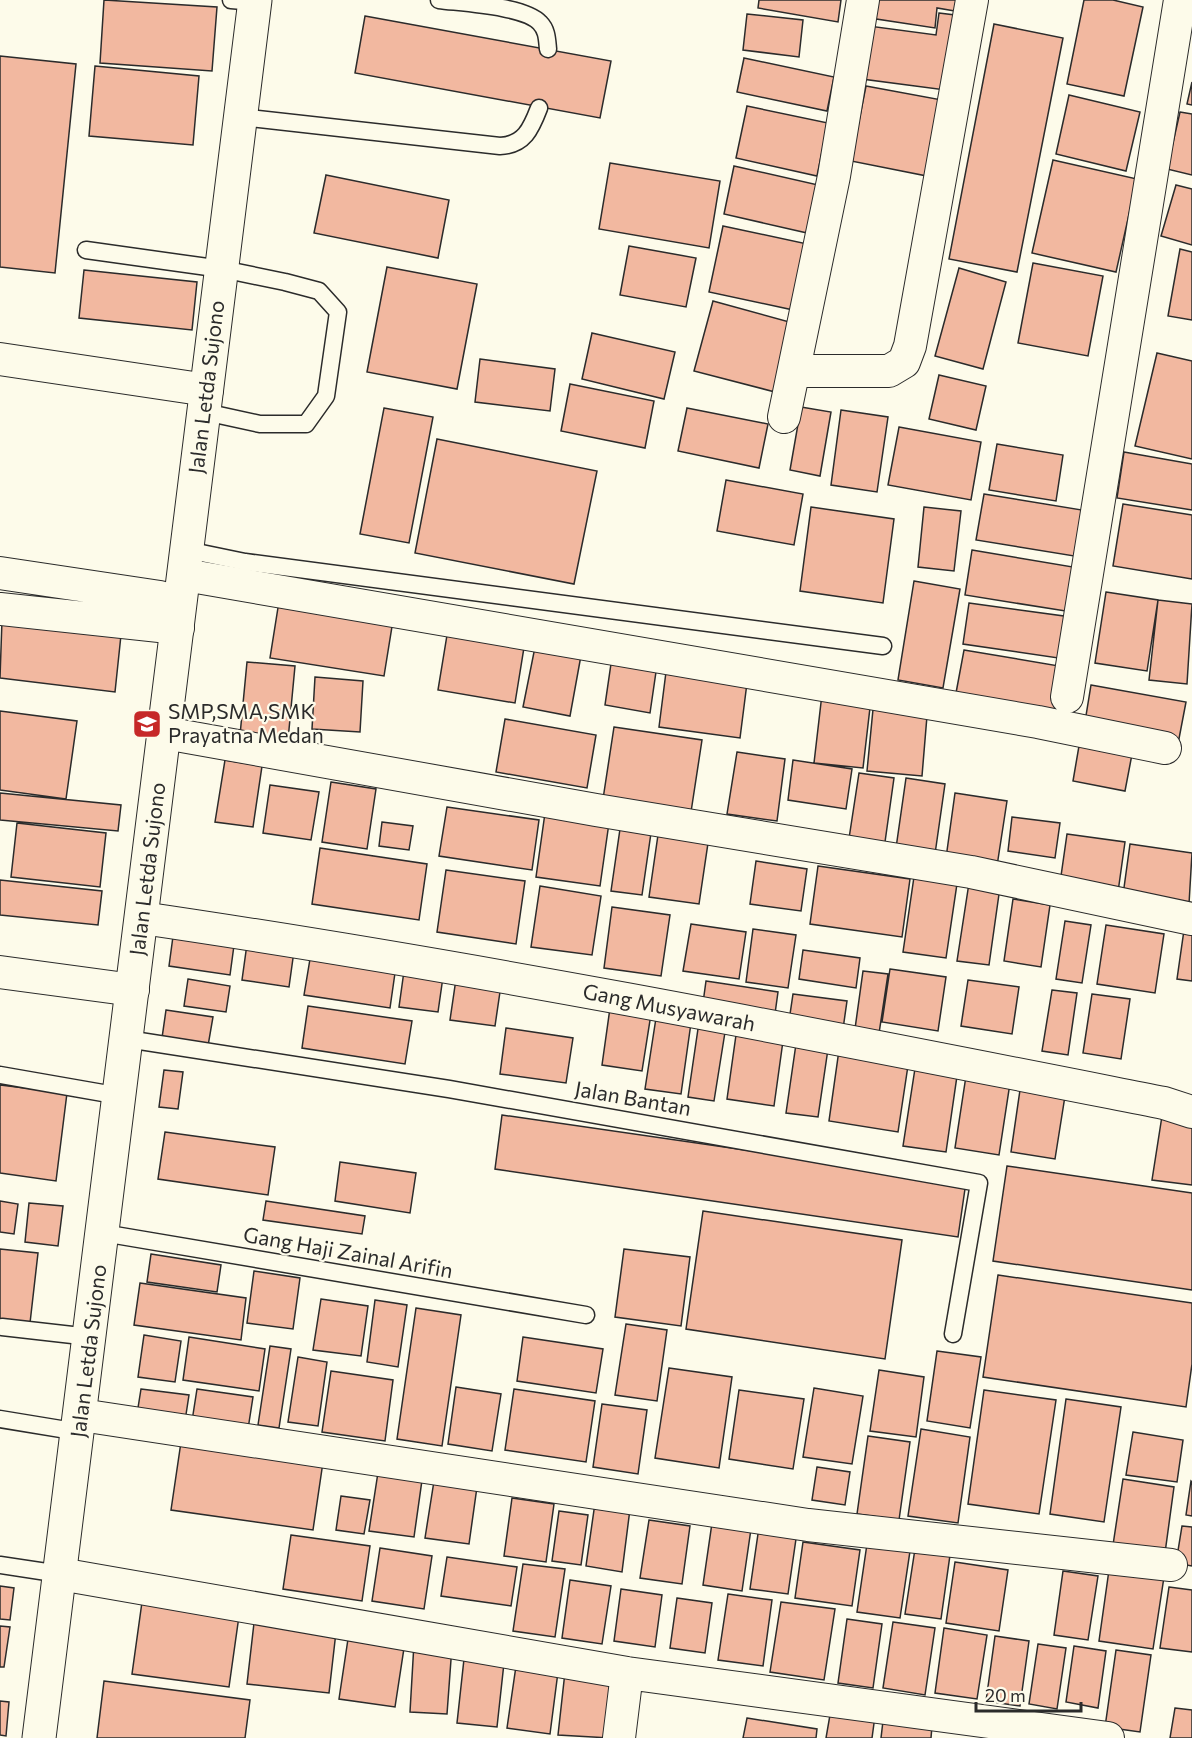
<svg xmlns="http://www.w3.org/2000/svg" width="1192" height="1738" font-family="Commissioner,sans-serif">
<rect width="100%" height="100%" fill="#fdfbea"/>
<!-- building -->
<path fill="#f2b8a0" stroke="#2b2b2b" stroke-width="1.5" d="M 104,0 L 217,7 L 212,71 L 100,63 Z
M 759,0 L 841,0 L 838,22 L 758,8 Z
M 872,0 L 968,0 L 966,13 L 937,8 L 935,28 L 870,18 Z
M 1084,0 L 1113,0 L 1143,7 L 1124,96 L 1067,84 Z
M 939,13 L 963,16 L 953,91 L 862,79 L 869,26 L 936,35 Z
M 747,14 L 803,20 L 799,57 L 743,50 Z
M 365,16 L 611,61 L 600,118 L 355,73 Z
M 994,24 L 1063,38 L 1017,272 L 949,259 Z
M 0,56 L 76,64 L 55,273 L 0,267 Z
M 744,58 L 834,77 L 827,111 L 737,92 Z
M 95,66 L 199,76 L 193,145 L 89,136 Z
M 1192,82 L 1192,105 L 1187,104 Z
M 866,86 L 942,100 L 927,176 L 851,161 Z
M 1069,95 L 1140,112 L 1126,171 L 1056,154 Z
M 747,106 L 828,123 L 817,176 L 736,158 Z
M 1180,112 L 1192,114 L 1192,175 L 1167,169 Z
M 1053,160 L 1137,179 L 1116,272 L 1032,253 Z
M 610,163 L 720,181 L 709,248 L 599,229 Z
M 734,166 L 827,187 L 816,235 L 724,214 Z
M 326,175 L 449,200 L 438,258 L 314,233 Z
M 1176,185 L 1192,189 L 1192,245 L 1161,236 Z
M 723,226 L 812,245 L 798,311 L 709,292 Z
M 629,246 L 696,258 L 686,307 L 620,295 Z
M 1180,249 L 1192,252 L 1192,320 L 1168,316 Z
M 1033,263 L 1103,276 L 1088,356 L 1018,343 Z
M 387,267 L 477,284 L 457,389 L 367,372 Z
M 959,268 L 1006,282 L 983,369 L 935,356 Z
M 84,270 L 197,282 L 192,330 L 79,318 Z
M 713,301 L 793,323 L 775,392 L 694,371 Z
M 592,333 L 675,352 L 664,399 L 582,379 Z
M 1157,353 L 1192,361 L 1192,459 L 1135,446 Z
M 480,359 L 555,369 L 550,411 L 475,402 Z
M 939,375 L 986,386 L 976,430 L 929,419 Z
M 570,384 L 654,401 L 645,448 L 561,431 Z
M 801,407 L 831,412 L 820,476 L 790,470 Z
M 384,408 L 433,417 L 409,543 L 360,534 Z
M 687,408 L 768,424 L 759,468 L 678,451 Z
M 841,410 L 888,417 L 877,492 L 831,485 Z
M 899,427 L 981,442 L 971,500 L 888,485 Z
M 437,439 L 597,471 L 574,584 L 415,553 Z
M 997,444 L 1063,455 L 1056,501 L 989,490 Z
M 1124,452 L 1192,464 L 1192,510 L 1117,498 Z
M 726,480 L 803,494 L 794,545 L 717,531 Z
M 984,494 L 1082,510 L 1074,556 L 976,540 Z
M 1123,504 L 1192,515 L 1192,579 L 1113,566 Z
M 811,507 L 894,519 L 883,603 L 800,591 Z
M 924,507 L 961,511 L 954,571 L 918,567 Z
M 972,550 L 1085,569 L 1078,613 L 965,595 Z
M 914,581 L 960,589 L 943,688 L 898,680 Z
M 1106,592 L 1158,600 L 1147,671 L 1095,663 Z
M 280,595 L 394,614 L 384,676 L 270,658 Z
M 1158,600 L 1192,604 L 1187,684 L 1149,680 Z
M 969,603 L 1071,617 L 1065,659 L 963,644 Z
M 2,620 L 121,635 L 115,692 L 0,678 Z
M 449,623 L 526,635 L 515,703 L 438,690 Z
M 536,642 L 582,650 L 570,716 L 523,707 Z
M 613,650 L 658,658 L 650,713 L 605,705 Z
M 964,650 L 1065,667 L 1057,711 L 956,693 Z
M 247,662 L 295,666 L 288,740 L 240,735 Z
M 666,672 L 747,683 L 740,738 L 659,727 Z
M 315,677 L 363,681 L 360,732 L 312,729 Z
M 1091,685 L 1186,702 L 1178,744 L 1084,728 Z
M 822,694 L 871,699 L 863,768 L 814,763 Z
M 874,699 L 928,704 L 922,776 L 867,771 Z
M 0,711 L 77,721 L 66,799 L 0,790 Z
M 505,719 L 596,735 L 587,788 L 496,772 Z
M 614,727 L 702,740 L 691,812 L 603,799 Z
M 1080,740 L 1133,749 L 1125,791 L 1073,781 Z
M 737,752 L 785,759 L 777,821 L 727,814 Z
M 225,760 L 262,766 L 253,827 L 215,822 Z
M 793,760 L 852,769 L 846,809 L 788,800 Z
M 859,773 L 894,778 L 884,849 L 848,845 Z
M 906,778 L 945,784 L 935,854 L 896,848 Z
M 331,782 L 376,789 L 367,849 L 322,842 Z
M 270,785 L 319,792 L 311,840 L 263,833 Z
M 0,793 L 121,805 L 118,831 L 0,820 Z
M 955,793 L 1007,801 L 997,866 L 946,858 Z
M 447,807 L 539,820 L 532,870 L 439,856 Z
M 545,813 L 609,823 L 600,886 L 536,877 Z
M 1012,817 L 1060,823 L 1055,858 L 1008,851 Z
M 382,822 L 413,826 L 409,850 L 379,846 Z
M 17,823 L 106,833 L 100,887 L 11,877 Z
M 620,829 L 651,833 L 642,895 L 611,891 Z
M 1067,834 L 1125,842 L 1118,892 L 1060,883 Z
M 658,835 L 708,843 L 699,904 L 649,897 Z
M 1130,844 L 1192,853 L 1189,904 L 1123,895 Z
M 320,848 L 427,864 L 419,920 L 312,904 Z
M 756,861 L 807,869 L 801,911 L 750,904 Z
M 818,866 L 910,879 L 902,937 L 810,924 Z
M 446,870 L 525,881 L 516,944 L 437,932 Z
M 915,870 L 958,877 L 946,958 L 903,952 Z
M 0,880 L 102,891 L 98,925 L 0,915 Z
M 969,883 L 1000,887 L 989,965 L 957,961 Z
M 540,886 L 601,896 L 592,955 L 531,947 Z
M 1013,899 L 1050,905 L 1041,967 L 1004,961 Z
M 612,907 L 670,915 L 661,976 L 604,968 Z
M 1065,921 L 1091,925 L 1082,983 L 1056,979 Z
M 691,924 L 746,932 L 739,979 L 683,971 Z
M 1106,925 L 1164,934 L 1155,993 L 1097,984 Z
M 174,929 L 235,938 L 230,975 L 169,966 Z
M 753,929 L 796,935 L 788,988 L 746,982 Z
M 1184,930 L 1192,931 L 1192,981 L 1177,979 Z
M 247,944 L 294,951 L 289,987 L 242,980 Z
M 803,950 L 860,958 L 856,988 L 799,979 Z
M 311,953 L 396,966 L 390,1008 L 304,995 Z
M 890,969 L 946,977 L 938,1031 L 882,1022 Z
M 404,971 L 443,977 L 438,1012 L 399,1007 Z
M 863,971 L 888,974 L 878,1040 L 854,1036 Z
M 188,979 L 230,986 L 226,1012 L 184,1006 Z
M 456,979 L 501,985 L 495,1026 L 450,1020 Z
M 968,980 L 1019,987 L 1012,1034 L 961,1026 Z
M 706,981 L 778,992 L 774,1021 L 702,1010 Z
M 1052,990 L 1077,993 L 1068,1055 L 1042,1051 Z
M 793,994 L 847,1001 L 843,1029 L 789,1021 Z
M 1092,994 L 1130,999 L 1121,1059 L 1083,1053 Z
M 308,1006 L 412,1021 L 405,1064 L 302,1048 Z
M 610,1008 L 651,1014 L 642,1071 L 602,1065 Z
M 166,1010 L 213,1017 L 208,1046 L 162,1038 Z
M 656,1018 L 691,1023 L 681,1094 L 645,1089 Z
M 699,1022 L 726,1026 L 714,1101 L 688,1097 Z
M 506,1028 L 573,1038 L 566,1083 L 500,1074 Z
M 736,1035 L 783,1041 L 774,1106 L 727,1099 Z
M 796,1044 L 828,1049 L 818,1117 L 786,1113 Z
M 839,1050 L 909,1059 L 898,1132 L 829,1121 Z
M 916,1062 L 958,1069 L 946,1152 L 903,1146 Z
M 164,1070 L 183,1072 L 178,1109 L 159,1107 Z
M 966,1076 L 1010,1083 L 999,1155 L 955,1148 Z
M 0,1085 L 67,1093 L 56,1181 L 0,1173 Z
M 1020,1090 L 1065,1096 L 1055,1159 L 1011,1152 Z
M 502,1115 L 966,1182 L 958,1237 L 495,1169 Z
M 1162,1116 L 1192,1121 L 1192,1185 L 1152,1180 Z
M 165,1132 L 275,1147 L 268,1195 L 158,1179 Z
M 340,1162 L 416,1173 L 410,1213 L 335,1201 Z
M 1007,1166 L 1192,1193 L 1192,1290 L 993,1261 Z
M 0,1201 L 18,1204 L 14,1234 L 0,1232 Z
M 266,1201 L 365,1216 L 362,1234 L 263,1220 Z
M 29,1203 L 63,1206 L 58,1246 L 25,1242 Z
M 703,1211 L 902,1240 L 885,1359 L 686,1329 Z
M 0,1249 L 38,1253 L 30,1323 L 0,1320 Z
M 624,1249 L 690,1257 L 681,1326 L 615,1317 Z
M 151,1254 L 221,1265 L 217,1292 L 147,1282 Z
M 254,1271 L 300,1278 L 293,1329 L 247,1323 Z
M 998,1275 L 1192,1303 L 1192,1364 L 1186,1407 L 983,1377 Z
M 140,1283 L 246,1298 L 241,1340 L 134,1325 Z
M 321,1299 L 368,1306 L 361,1356 L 313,1350 Z
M 375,1300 L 407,1305 L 398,1367 L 367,1362 Z
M 416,1308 L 461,1315 L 442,1446 L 397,1439 Z
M 626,1324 L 667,1330 L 657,1401 L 615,1395 Z
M 144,1335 L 181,1341 L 175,1382 L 138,1377 Z
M 189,1337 L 265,1349 L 259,1391 L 183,1380 Z
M 523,1337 L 603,1349 L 596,1393 L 517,1381 Z
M 270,1346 L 291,1349 L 279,1428 L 258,1425 Z
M 937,1351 L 981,1357 L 970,1428 L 927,1421 Z
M 298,1357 L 327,1362 L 318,1426 L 288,1422 Z
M 669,1368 L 732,1377 L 719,1468 L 655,1458 Z
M 879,1370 L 924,1377 L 916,1437 L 870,1431 Z
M 331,1371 L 393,1380 L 385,1441 L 322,1432 Z
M 456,1387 L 501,1394 L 492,1451 L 448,1444 Z
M 814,1388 L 863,1396 L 852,1464 L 803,1457 Z
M 141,1389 L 189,1395 L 185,1421 L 137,1414 Z
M 197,1389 L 253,1397 L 248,1429 L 192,1421 Z
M 514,1389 L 595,1401 L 586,1462 L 505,1450 Z
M 739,1390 L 804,1399 L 793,1469 L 729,1459 Z
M 984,1390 L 1056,1400 L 1039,1514 L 968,1504 Z
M 1066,1399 L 1121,1407 L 1104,1522 L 1050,1514 Z
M 602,1404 L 647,1410 L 638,1474 L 593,1467 Z
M 921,1429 L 970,1437 L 958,1523 L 908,1516 Z
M 1133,1432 L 1183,1440 L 1177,1482 L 1126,1475 Z
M 868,1436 L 910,1442 L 899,1520 L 857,1514 Z
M 181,1442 L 323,1462 L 313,1530 L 171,1510 Z
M 379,1466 L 423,1473 L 414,1537 L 369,1531 Z
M 817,1467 L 850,1472 L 845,1505 L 812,1500 Z
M 1123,1479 L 1174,1487 L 1165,1553 L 1113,1545 Z
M 434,1481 L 477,1487 L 469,1544 L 425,1538 Z
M 1191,1481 L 1192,1482 L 1192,1516 L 1186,1515 Z
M 341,1496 L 370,1500 L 364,1534 L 336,1530 Z
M 512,1498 L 554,1504 L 546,1562 L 504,1556 Z
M 595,1503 L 630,1509 L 622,1572 L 586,1566 Z
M 559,1511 L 588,1515 L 581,1565 L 552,1561 Z
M 649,1520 L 690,1526 L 682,1584 L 640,1578 Z
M 712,1523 L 751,1529 L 742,1591 L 703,1585 Z
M 1182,1526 L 1192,1527 L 1192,1566 L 1176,1563 Z
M 759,1527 L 797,1532 L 788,1594 L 750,1589 Z
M 291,1535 L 370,1546 L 362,1601 L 283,1589 Z
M 803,1542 L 860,1550 L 852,1606 L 795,1598 Z
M 867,1544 L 910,1551 L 900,1618 L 857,1612 Z
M 380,1548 L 432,1556 L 424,1609 L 372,1601 Z
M 915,1549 L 950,1555 L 941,1619 L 905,1614 Z
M 447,1557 L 517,1567 L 511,1606 L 441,1596 Z
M 955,1562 L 1008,1570 L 999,1631 L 946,1623 Z
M 523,1564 L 565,1569 L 555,1637 L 513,1631 Z
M 1109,1570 L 1164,1577 L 1153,1649 L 1099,1641 Z
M 1063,1571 L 1098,1576 L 1088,1640 L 1054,1635 Z
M 570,1580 L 611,1586 L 602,1644 L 562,1638 Z
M 0,1586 L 14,1588 L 10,1620 L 0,1619 Z
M 1169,1587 L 1192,1590 L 1192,1652 L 1160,1648 Z
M 621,1589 L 662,1595 L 655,1647 L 614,1641 Z
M 728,1594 L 772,1600 L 763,1666 L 718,1660 Z
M 677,1598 L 712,1603 L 705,1653 L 670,1648 Z
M 142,1602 L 239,1616 L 229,1687 L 132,1674 Z
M 781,1602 L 835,1609 L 824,1680 L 770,1672 Z
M 847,1619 L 882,1624 L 873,1688 L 838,1683 Z
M 893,1622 L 935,1628 L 925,1695 L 883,1688 Z
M 254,1623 L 336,1632 L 329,1693 L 247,1684 Z
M 0,1626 L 10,1627 L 4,1667 L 0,1667 Z
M 944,1628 L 987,1635 L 977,1699 L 935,1693 Z
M 995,1636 L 1029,1641 L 1020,1706 L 986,1701 Z
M 348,1639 L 404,1648 L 395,1707 L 339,1699 Z
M 414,1643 L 452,1646 L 447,1714 L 410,1712 Z
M 1038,1644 L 1066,1648 L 1057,1709 L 1029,1704 Z
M 1074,1646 L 1106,1651 L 1098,1708 L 1066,1702 Z
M 1116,1650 L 1151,1655 L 1140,1732 L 1105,1727 Z
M 464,1659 L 504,1663 L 497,1727 L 457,1723 Z
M 516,1666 L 558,1672 L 550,1734 L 507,1728 Z
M 565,1672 L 617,1678 L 610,1738 L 558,1735 Z
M 104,1681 L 250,1700 L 245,1738 L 97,1738 Z
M 0,1701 L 9,1702 L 6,1736 L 0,1735 Z
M 1175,1708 L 1192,1710 L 1192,1738 L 1170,1738 Z
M 831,1709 L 875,1716 L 872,1738 L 826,1738 Z
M 747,1718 L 817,1729 L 816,1738 L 743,1738 Z
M 883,1721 L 932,1726 L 931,1738 L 881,1738 Z"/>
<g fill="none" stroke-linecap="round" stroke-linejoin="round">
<!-- service casing -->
<g stroke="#2b2b2b" stroke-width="19">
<path id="service" d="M 231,0 L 255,2
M 439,0 C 462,3 525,6 540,23 C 547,30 547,39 548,49
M 241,117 L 500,146 C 524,145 531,129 539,108
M 86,250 L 222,269 L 285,282 L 319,291 L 338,312 L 326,396 L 306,424 L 260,424 L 205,412
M 187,550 L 245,562 L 883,646
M 127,1039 L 449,1089 L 979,1183 L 953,1334
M 0,1075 L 120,1096
M 103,1233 L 586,1315
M 2,1327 L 90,1337
M 0,1419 L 79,1432
M 0,1565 L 60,1574"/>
</g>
<!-- minor casing -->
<g stroke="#2b2b2b" stroke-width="34">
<path id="minor" d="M 0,359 L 207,390
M 795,371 L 889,371 L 904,362 L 910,346 L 972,0
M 784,417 L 834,176 L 863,0
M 0,573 L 160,597
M 185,575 L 1038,722 L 1165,748
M 0,609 L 178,628
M 1067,697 L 1180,0
M 165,733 L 596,810 L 971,872 L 1192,919
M 142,918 C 484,968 824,1036 1164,1103 L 1192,1112
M 0,972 L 133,990
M 81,1415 L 808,1525 L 1171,1565
M 60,1574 L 627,1673 L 1108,1738
M 619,1738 L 627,1673"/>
</g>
<!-- trunk casing -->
<g stroke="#2b2b2b" stroke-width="35">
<path id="trunk" d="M 39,1738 L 255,0"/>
</g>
<!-- service -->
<use href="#service" stroke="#fdfbea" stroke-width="16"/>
<!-- minor -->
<use href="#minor" stroke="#fdfbea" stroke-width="32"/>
<!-- trunk -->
<use href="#trunk" stroke="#fdfbea" stroke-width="33"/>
</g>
<!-- icons -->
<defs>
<g id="school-square" transform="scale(1.5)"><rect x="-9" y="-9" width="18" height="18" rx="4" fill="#c62828" stroke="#fdfbea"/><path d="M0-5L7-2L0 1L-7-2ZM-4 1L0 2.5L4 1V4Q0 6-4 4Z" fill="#fff"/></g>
</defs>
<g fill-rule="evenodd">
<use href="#school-square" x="147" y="724"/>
</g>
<g text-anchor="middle" stroke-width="4.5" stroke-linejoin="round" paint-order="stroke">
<!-- street labels -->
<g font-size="21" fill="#2b2b2b" stroke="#fdfbea">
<text transform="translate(207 387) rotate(-83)" y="7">Jalan Letda Sujono</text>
<text transform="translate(148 869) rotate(-83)" y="7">Jalan Letda Sujono</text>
<text transform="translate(669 1008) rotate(11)" y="7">Gang Musyawarah</text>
<text transform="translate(633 1099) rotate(10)" y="7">Jalan Bantan</text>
<text transform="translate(348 1253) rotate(10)" y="7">Gang Haji Zainal Arifin</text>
<text transform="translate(89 1351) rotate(-83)" y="7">Jalan Letda Sujono</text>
</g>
<!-- poi labels -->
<g font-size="21" fill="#2b2b2b" stroke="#fdfbea" text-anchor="start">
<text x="168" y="719">SMP,SMA,SMK<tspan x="168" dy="24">Prayatna Medan</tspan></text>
</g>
</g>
<!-- scale -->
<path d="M976 1702v9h105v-9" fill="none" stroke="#2b2b2b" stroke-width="3"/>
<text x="985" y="1702" font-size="18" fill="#2b2b2b" stroke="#fdfbea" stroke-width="4.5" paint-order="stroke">20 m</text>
</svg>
